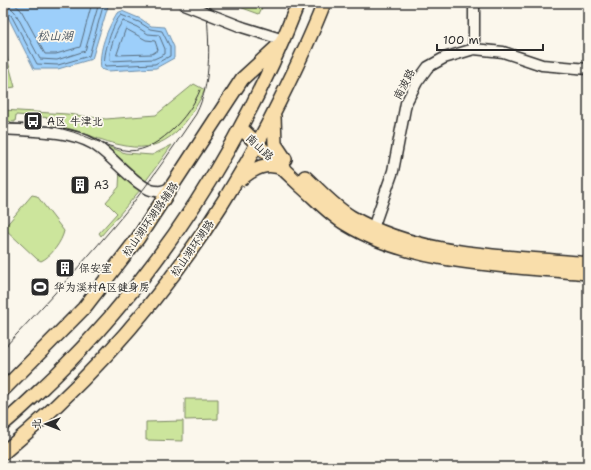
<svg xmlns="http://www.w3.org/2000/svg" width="591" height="470" font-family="'Shantell Sans','LXGW WenKai TC',sans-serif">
<rect width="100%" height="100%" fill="#fbf7ec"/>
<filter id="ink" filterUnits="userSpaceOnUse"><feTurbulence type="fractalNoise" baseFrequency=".025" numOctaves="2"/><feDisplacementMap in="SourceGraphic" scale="8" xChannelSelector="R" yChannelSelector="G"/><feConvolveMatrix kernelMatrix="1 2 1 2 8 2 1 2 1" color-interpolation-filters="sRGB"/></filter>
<g filter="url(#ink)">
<!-- green -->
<path fill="#cce59c" stroke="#7c8864" d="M 229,3 L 264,3 L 259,14 Z
M 3,43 L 15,87 L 3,89 Z
M 194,84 L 205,90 C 189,122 167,154 126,146 C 101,142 78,129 53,125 L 52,118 L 16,115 L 15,122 L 3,121 L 3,110 L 67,114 L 106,119 L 156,115 Z
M 172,145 L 145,182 L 107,146 L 125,153 L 152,155 Z
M 120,169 L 141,189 L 101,236 L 99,233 L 117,213 L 106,202 L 119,187 Z
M 32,195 L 37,196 L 64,231 C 62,241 51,257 41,261 L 37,259 L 4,228 Z
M 185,399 L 218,399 L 218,419 L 185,420 Z
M 183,421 L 183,441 L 146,440 L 146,422 Z"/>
<!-- water -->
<path fill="#9dcffa" stroke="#6f8da7" d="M 3,3 L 109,3 L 92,59 L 58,69 L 34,69 L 8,17 L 3,17 Z
M 122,11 L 141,19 L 151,26 L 165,27 L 174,47 L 174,58 L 156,68 L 108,71 L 101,69 C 98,50 108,28 117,13 Z"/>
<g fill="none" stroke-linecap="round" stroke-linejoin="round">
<!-- shore -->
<path stroke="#596d7e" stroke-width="1" d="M 13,3 L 21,10 L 45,54 L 56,54 L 80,47 L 92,3
M 3,8 L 11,8 L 15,12 L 40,59 L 57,60 L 85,51 L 99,3
M 3,13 L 11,15 L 37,64 L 58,65 L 89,56 L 104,3
M 121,15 L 139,22 L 150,29 L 162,31 L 170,47 L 170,56 L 155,64 L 105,66 C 102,56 113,22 121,15 Z
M 123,21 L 137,27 L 148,34 L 159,35 L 165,49 L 165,54 L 154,59 L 110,61 C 108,51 116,29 123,21 Z
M 126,29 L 146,40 L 155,41 L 158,50 L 152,54 L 117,55 Z"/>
<!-- minor casing -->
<g stroke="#2b2b2b" stroke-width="13">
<path id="minor" d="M 242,27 L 284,40
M 474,49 L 474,3
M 3,129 C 30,131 69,130 93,144 C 110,153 139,191 156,191 C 162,192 168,189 173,186
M 373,228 L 393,171 L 406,103 L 417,82 L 428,67 L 444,58 L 474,49 L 503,52 L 542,65 L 588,69"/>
</g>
<!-- major casing -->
<g stroke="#2b2b2b" stroke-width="16">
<path id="major" d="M 274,116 L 275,144 L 285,159
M 241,128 C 260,147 280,166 300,185 C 315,198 329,214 346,224 C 415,266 509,265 588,273
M 305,177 C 320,191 334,207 351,217 C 421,258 509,256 588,264
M 241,179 C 254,168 267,161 284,169
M 3,390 L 84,308 L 138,238 L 242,79 L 279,45
M 3,424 C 21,409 37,393 54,377 C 161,272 244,142 298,3
M 3,453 C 120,356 212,238 279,102 C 295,70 311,37 324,3"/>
</g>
<!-- minor -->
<use href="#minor" stroke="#fbf7ec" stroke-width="10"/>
<!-- major -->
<use href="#major" stroke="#f9deab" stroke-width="13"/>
<!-- tram -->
<path stroke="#2b2b2b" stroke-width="1" d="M 3,124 C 23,124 47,124 66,130 C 86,135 104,146 124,150 C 154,157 191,115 200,90
M 3,349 C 46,303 89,257 129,208 C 153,178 174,146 196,114 C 213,81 209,39 206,3"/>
<!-- minor-bridge casing -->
<g stroke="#2b2b2b" stroke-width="13" stroke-linecap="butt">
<path id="minor-bridge" d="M 181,3 L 242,27"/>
</g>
<!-- minor-bridge -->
<use href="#minor-bridge" stroke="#fbf7ec" stroke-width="10"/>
</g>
</g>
<!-- icons -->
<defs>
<g id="bus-square" transform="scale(1)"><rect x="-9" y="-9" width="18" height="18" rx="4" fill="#2b2b2b" stroke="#fbf7ec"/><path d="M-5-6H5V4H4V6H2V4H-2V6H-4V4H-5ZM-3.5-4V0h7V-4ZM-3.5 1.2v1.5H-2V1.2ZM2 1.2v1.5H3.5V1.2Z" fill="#fff"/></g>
<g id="building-square" transform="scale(1)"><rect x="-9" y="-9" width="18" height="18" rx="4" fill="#2b2b2b" stroke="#fbf7ec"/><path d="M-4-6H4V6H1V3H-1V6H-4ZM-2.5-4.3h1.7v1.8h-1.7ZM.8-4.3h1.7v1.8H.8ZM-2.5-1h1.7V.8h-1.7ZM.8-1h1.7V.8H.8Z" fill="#fff"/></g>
<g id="stadium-square" transform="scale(1)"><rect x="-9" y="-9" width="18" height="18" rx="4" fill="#2b2b2b" stroke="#fbf7ec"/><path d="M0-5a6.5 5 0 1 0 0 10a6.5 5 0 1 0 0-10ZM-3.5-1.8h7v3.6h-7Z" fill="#fff"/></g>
</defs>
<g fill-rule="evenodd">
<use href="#bus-square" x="33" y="121"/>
<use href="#building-square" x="80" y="185"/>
<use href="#building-square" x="65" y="268"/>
<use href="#stadium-square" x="40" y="287"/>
</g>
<g text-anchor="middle" stroke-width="3.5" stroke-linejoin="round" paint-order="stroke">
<!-- street labels -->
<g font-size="11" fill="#2b2b2b" stroke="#fbf7ec">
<text transform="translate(404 84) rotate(-62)" y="4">南波路</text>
<text transform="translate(260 147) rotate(43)" y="4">南山路</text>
<text transform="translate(150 219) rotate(-55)" y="4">松山湖环湖路辅路</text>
<text transform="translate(192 248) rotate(-55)" y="4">松山湖环湖路</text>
</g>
<!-- poi labels -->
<g font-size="11" fill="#2b2b2b" stroke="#fbf7ec" text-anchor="start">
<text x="47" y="125">A区 牛津北</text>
<text x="94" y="189">A3</text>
<text x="79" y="272">保安室</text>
<text x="54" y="291">华为溪村A区健身房</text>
</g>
<!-- water labels -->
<g font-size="12" font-style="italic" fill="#48545f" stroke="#fbf7ec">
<text x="55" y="40">松山湖</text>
</g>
</g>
<!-- margin -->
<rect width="591" height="470" fill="none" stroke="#fbf7ec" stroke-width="16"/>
<rect x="8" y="8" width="575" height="454" fill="none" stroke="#2b2b2b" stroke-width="1.5" filter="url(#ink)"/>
<!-- north arrow -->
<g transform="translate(46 424) rotate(270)" stroke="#fbf7ec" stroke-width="3" paint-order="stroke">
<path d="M0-3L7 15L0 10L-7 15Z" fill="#2b2b2b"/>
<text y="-6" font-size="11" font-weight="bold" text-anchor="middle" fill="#2b2b2b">北</text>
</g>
<!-- scale -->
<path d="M437 44v6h106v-6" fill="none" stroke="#2b2b2b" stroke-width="2"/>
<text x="443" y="44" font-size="12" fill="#2b2b2b" stroke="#fbf7ec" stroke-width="3" paint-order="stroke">100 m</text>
</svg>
